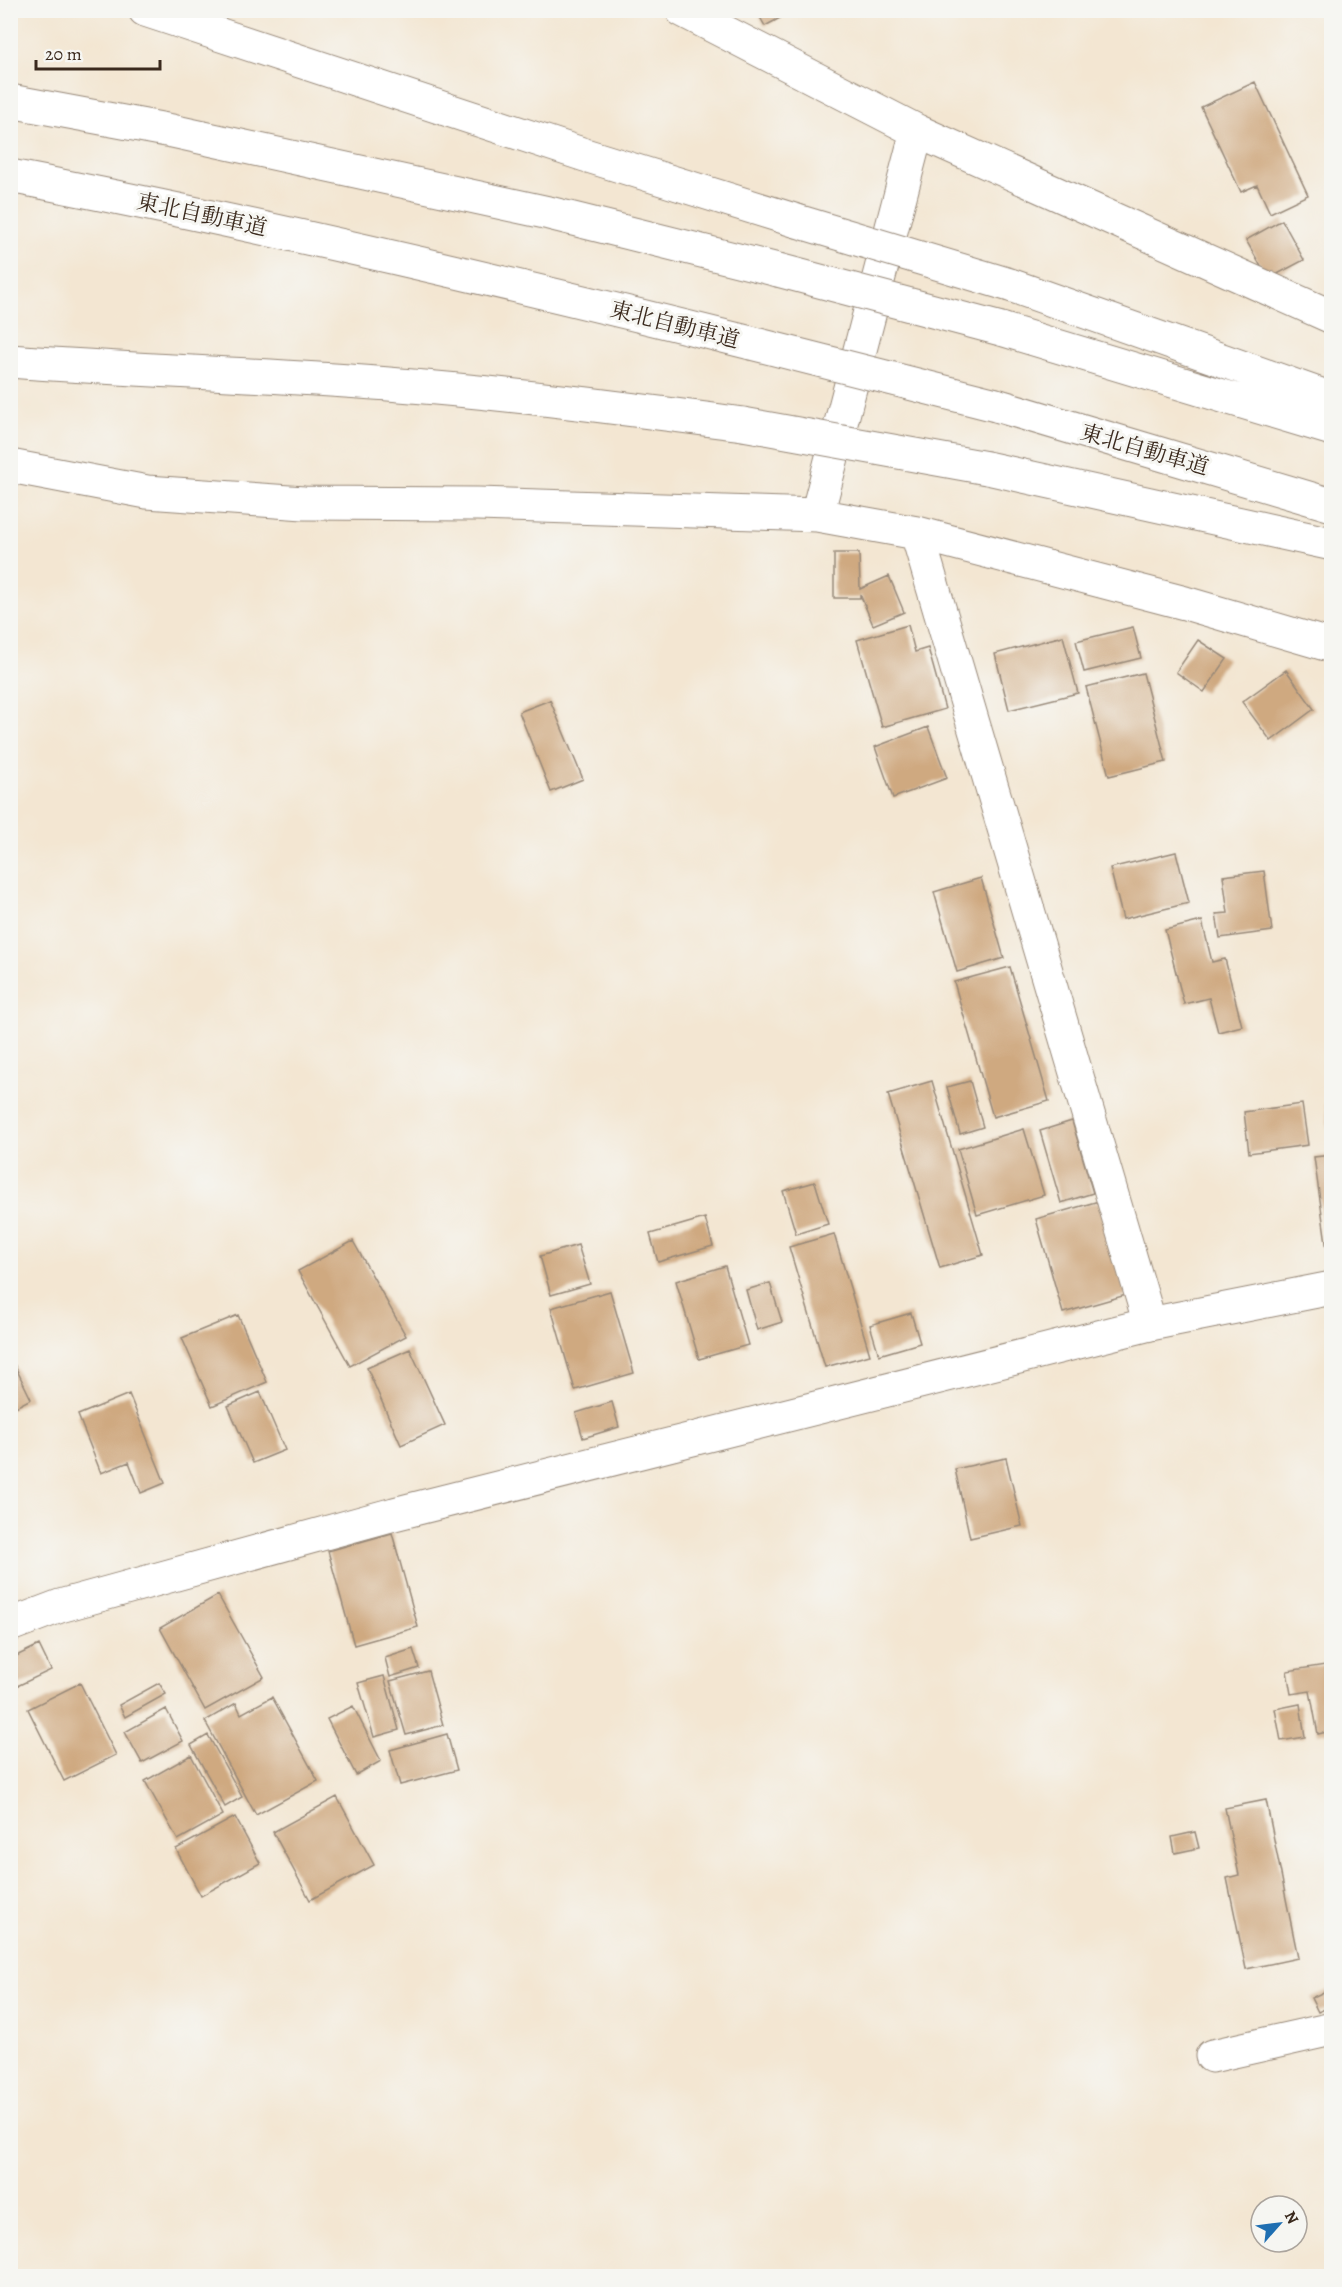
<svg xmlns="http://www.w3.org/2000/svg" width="1342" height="2287" font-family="Alegreya,'Noto Serif JP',serif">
<rect width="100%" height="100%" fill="#f6f6f2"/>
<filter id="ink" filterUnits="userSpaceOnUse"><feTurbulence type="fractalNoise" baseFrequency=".0167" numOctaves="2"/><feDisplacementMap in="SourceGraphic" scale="12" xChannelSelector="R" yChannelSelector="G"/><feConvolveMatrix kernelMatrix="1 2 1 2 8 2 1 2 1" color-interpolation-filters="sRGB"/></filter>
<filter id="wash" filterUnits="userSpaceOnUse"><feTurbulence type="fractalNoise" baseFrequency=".008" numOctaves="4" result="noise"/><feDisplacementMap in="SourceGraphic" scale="24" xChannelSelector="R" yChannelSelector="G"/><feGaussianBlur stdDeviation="1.35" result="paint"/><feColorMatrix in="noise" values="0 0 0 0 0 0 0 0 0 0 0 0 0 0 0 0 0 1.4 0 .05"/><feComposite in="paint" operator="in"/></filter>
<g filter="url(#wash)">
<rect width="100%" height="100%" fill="#f3e6d2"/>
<g id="blocks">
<!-- building -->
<path fill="#cfa980" d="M 756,10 L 795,10 L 765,26 Z
M 1255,82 L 1308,195 L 1270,213 L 1257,185 L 1241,192 L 1201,107 Z
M 1282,220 L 1304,260 L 1268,279 L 1246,240 Z
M 834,553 L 859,553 L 860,589 L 889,576 L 904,612 L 873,625 L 860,594 L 860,598 L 834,598 Z
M 908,625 L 915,652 L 928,648 L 945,709 L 882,727 L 857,640 Z
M 1133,627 L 1141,658 L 1084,672 L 1076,641 Z
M 1063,636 L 1078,693 L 1009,710 L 995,654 Z
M 1198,640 L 1227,659 L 1204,692 L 1176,672 Z
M 1286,670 L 1314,709 L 1271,741 L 1242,702 Z
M 1143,673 L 1166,762 L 1109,776 L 1086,687 Z
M 550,700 L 583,779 L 551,792 L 519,712 Z
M 928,727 L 947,778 L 893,798 L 875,747 Z
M 1176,852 L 1189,903 L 1123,919 L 1110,868 Z
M 1264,871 L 1272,931 L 1220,938 L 1216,914 L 1228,913 L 1223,876 Z
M 981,878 L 1004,958 L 957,972 L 934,892 Z
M 1202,921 L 1212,962 L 1225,959 L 1242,1026 L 1218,1032 L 1209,998 L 1184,1004 L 1165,930 Z
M 1010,967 L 1049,1101 L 993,1117 L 954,982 Z
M 932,1081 L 983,1255 L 940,1268 L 888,1094 Z
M 970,1081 L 983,1127 L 960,1134 L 947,1087 Z
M 1325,1103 L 1332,1103 L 1332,1139 L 1330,1139 Z
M 1302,1104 L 1308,1145 L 1249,1153 L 1244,1112 Z
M 1072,1121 L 1093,1193 L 1061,1203 L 1040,1131 Z
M 1024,1129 L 1044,1195 L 977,1215 L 958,1149 Z
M 1332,1155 L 1332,1250 L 1327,1250 L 1314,1157 Z
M 815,1182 L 828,1224 L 796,1234 L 783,1191 Z
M 1099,1201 L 1126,1295 L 1063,1313 L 1036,1219 Z
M 705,1218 L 713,1246 L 658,1262 L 650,1234 Z
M 834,1234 L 870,1355 L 825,1367 L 789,1247 Z
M 353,1241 L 406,1336 L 350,1366 L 298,1271 Z
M 578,1245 L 590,1284 L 551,1295 L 540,1256 Z
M 725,1266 L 748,1345 L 699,1359 L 676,1281 Z
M 770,1283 L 782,1322 L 757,1330 L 746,1290 Z
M 610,1291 L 634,1373 L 575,1390 L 551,1308 Z
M 911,1313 L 920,1343 L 879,1355 L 870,1325 Z
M 238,1315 L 267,1382 L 212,1406 L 182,1338 Z
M 410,1349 L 445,1425 L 401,1445 L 367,1368 Z
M 10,1356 L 31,1399 L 10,1410 Z
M 260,1392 L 285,1450 L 253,1463 L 228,1406 Z
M 129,1394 L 165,1483 L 141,1493 L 129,1462 L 101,1473 L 78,1415 Z
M 612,1402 L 619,1427 L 583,1438 L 576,1413 Z
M 1006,1458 L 1022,1526 L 970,1538 L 955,1469 Z
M 392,1533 L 418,1627 L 354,1645 L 328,1551 Z
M 218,1595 L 264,1677 L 205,1710 L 160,1628 Z
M 39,1645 L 51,1670 L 13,1688 L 10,1682 L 10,1659 Z
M 413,1649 L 419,1668 L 390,1677 L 385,1658 Z
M 1325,1665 L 1332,1699 L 1332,1731 L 1318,1734 L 1310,1691 L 1291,1694 L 1287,1671 Z
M 428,1671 L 443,1725 L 406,1735 L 390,1681 Z
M 384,1676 L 399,1730 L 374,1737 L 358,1683 Z
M 80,1683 L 116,1755 L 64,1781 L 28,1709 Z
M 159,1683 L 166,1694 L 125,1717 L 119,1705 Z
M 272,1697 L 318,1781 L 256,1815 L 205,1721 L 236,1703 L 241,1714 Z
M 1300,1704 L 1305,1737 L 1281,1741 L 1275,1709 Z
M 353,1706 L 381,1761 L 356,1775 L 327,1719 Z
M 166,1709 L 183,1741 L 142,1763 L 125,1732 Z
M 447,1734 L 457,1770 L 400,1785 L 390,1750 Z
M 208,1735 L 242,1797 L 225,1807 L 191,1745 Z
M 191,1755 L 223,1815 L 178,1840 L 145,1781 Z
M 337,1797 L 374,1865 L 310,1900 L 273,1832 Z
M 1266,1800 L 1298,1958 L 1246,1969 L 1227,1878 L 1239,1875 L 1225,1808 Z
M 235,1817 L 260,1863 L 201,1896 L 176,1849 Z
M 1195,1832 L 1199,1848 L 1175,1853 L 1172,1837 Z
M 1332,1988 L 1332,2006 L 1318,2012 L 1311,1998 Z"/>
</g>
</g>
<g filter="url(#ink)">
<use href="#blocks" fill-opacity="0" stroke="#978878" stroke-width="1.5"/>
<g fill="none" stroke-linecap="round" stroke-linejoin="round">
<!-- minor casing -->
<g stroke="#978878" stroke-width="35">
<path id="minor" d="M 682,10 L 917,131 L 1332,317
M 10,466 L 147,492 L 304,503 L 478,504 L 817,515 L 917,533 L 1185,603 L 1332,646
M 817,515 L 917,131
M 917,533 L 1150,1324
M 1212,2056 L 1332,2029"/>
</g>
<!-- tertiary casing -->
<g stroke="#978878" stroke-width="35">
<path id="tertiary" d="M 10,1625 L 60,1606 L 394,1514 L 1150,1324 L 1332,1288"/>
</g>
<!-- motorway casing -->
<g stroke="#978878" stroke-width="35">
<path id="motorway" d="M 145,10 L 585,155 L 797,221
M 10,101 L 172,131 L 549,213 L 778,270
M 10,176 C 259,224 506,282 751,343
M 1010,285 L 1332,399
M 1001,329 L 1332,429
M 10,361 C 140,371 270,374 400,385 C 515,394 629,409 743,424
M 996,405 L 1332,505
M 987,468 L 1332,544"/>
</g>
<!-- minor -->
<use href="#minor" stroke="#fff" stroke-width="33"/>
<!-- tertiary -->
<use href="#tertiary" stroke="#fff" stroke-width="33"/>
<!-- motorway -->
<use href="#motorway" stroke="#fff" stroke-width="33"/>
<!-- motorway-bridge casing -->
<g stroke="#978878" stroke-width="35" stroke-linecap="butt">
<path id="motorway-bridge" d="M 797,221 L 1010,285
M 778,270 L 1001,329
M 751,343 L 996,405
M 743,424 L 987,468"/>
</g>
<!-- motorway-bridge -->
<use href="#motorway-bridge" stroke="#fff" stroke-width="33"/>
</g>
</g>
<g text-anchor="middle" stroke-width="6" stroke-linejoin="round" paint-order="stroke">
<!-- street labels -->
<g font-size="22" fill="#3b2a1e" stroke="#f6f6f2">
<text transform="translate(202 214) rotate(12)" y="8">東北自動車道</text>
<text transform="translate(675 324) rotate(14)" y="8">東北自動車道</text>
<text transform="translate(1145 449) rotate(16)" y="8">東北自動車道</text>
</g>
</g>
<!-- margin -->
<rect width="1342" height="2287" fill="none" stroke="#f6f6f2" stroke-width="36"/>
<!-- north arrow -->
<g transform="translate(1279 2224) rotate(62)"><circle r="28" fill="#f6f6f2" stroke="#aba49d" stroke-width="1.5"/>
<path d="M0-4.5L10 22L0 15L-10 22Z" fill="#1f6fb2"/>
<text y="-9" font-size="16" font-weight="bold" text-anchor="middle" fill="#3b2a1e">N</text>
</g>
<!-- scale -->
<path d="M36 60v9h124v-9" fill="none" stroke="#3b2a1e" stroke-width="3"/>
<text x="45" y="60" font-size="18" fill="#3b2a1e" stroke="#f6f6f2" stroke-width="4.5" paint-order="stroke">20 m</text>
</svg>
